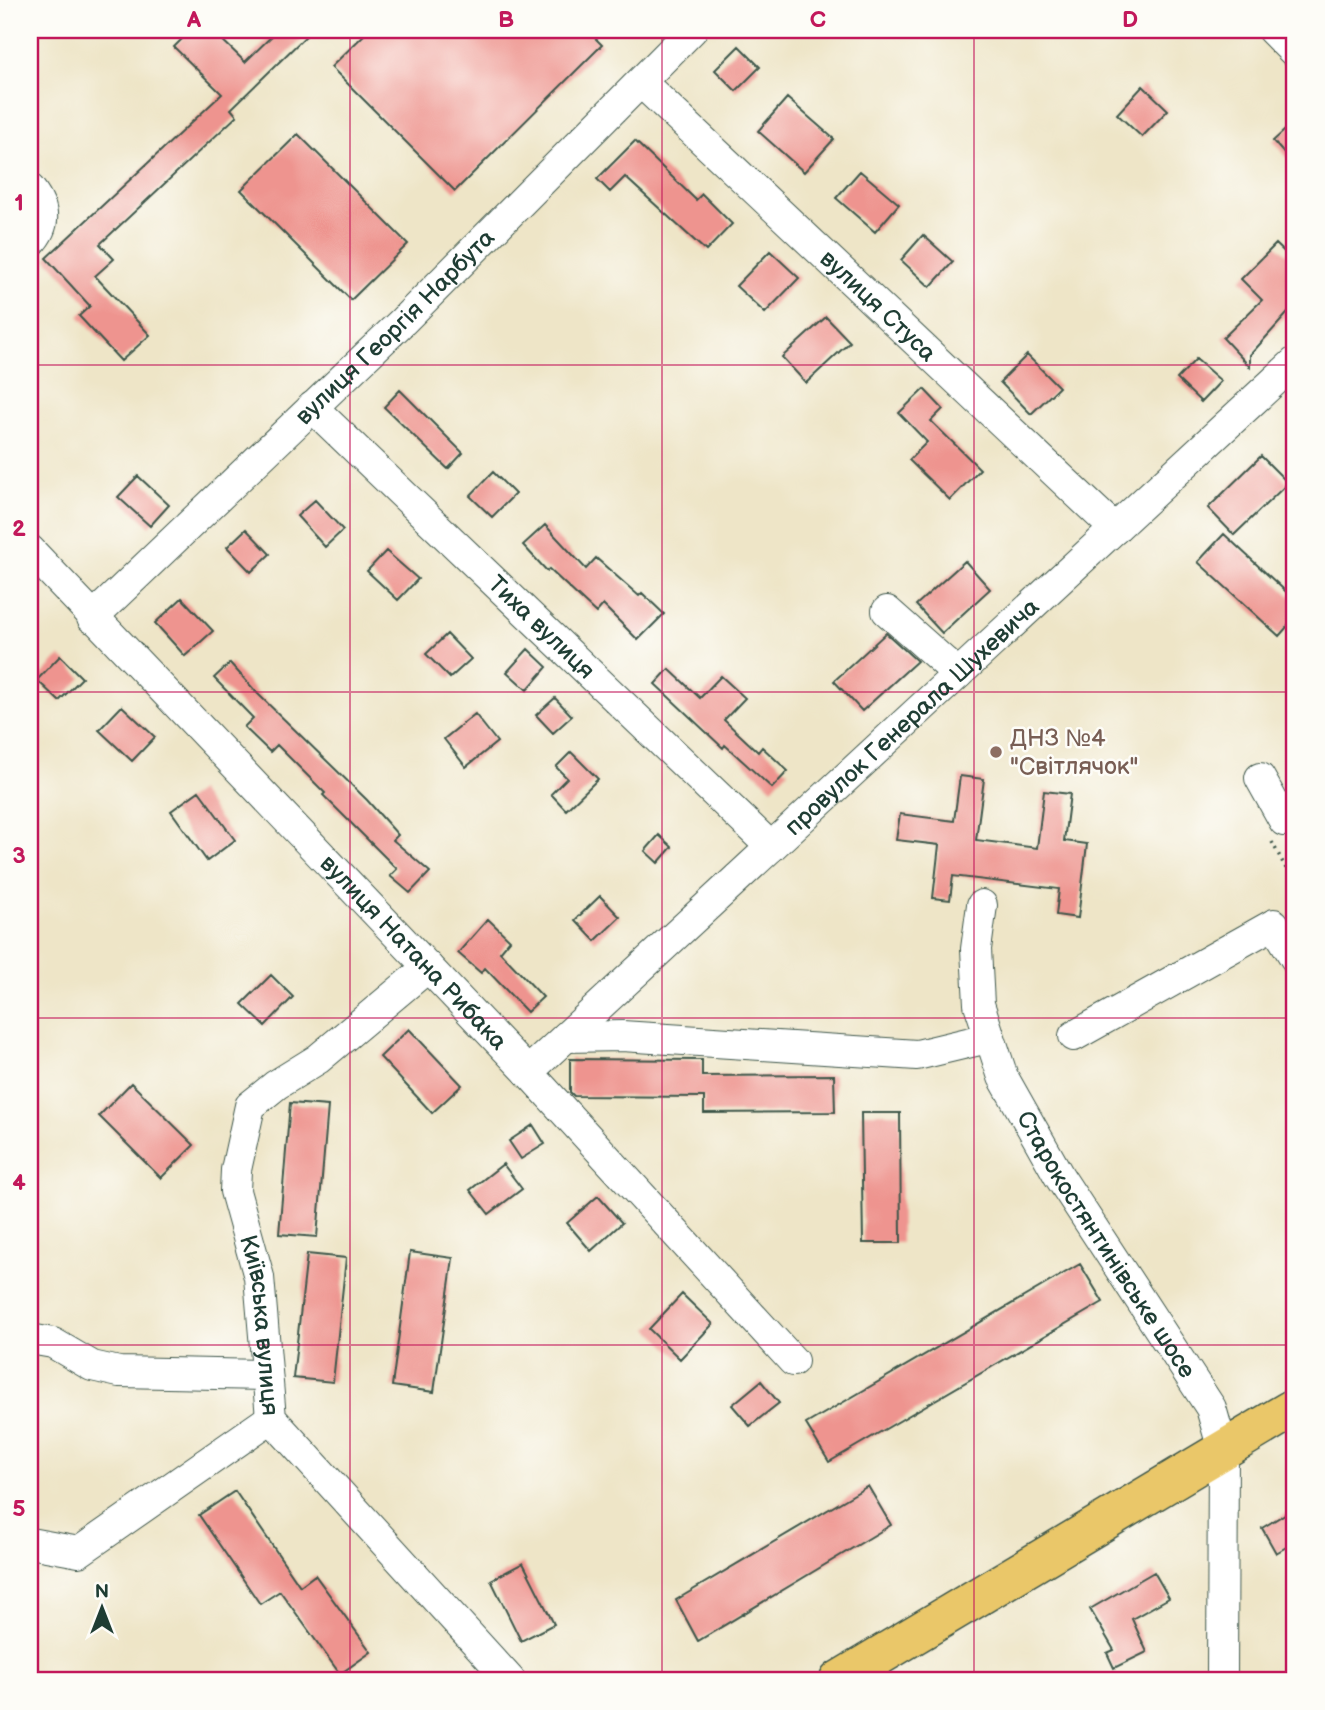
<svg xmlns="http://www.w3.org/2000/svg" width="1325" height="1710" font-family="'Balsamiq Sans',sans-serif">
<rect width="100%" height="100%" fill="#fdfcf7"/>
<filter id="ink" filterUnits="userSpaceOnUse"><feTurbulence type="fractalNoise" baseFrequency=".0143" numOctaves="2"/><feDisplacementMap in="SourceGraphic" scale="14" xChannelSelector="R" yChannelSelector="G"/><feConvolveMatrix kernelMatrix="1 2 1 2 8 2 1 2 1" color-interpolation-filters="sRGB"/></filter>
<filter id="wash" filterUnits="userSpaceOnUse"><feTurbulence type="fractalNoise" baseFrequency=".00686" numOctaves="4" result="noise"/><feDisplacementMap in="SourceGraphic" scale="28" xChannelSelector="R" yChannelSelector="G"/><feGaussianBlur stdDeviation="1.57" result="paint"/><feColorMatrix in="noise" values="0 0 0 0 0 0 0 0 0 0 0 0 0 0 0 0 0 1.4 0 .05"/><feComposite in="paint" operator="in"/></filter>
<g filter="url(#wash)">
<rect width="100%" height="100%" fill="#eee5c7"/>
<g id="blocks">
<!-- building -->
<path fill="#ee948f" d="M 191,30 L 212,30 L 245,62 L 278,30 L 312,30 L 231,109 L 237,116 L 100,244 L 114,259 L 95,276 L 150,335 L 121,361 L 79,316 L 90,306 L 46,258 L 222,94 L 174,47 Z
M 369,30 L 587,30 L 602,45 L 455,191 L 331,67 Z
M 739,46 L 760,67 L 736,91 L 715,70 Z
M 1143,86 L 1168,110 L 1142,137 L 1117,114 Z
M 787,98 L 834,139 L 804,172 L 758,131 Z
M 1295,121 L 1295,166 L 1273,141 Z
M 298,134 L 408,244 L 351,300 L 241,190 Z
M 635,141 L 696,200 L 702,194 L 732,224 L 706,251 L 625,177 L 610,192 L 597,179 Z
M 860,171 L 899,204 L 875,232 L 836,198 Z
M 923,235 L 953,262 L 930,287 L 901,260 Z
M 1276,244 L 1295,262 L 1295,305 L 1250,355 L 1250,367 L 1223,338 L 1262,300 L 1241,279 Z
M 770,251 L 799,278 L 765,313 L 736,286 Z
M 826,317 L 850,342 L 806,383 L 782,357 Z
M 1027,355 L 1059,387 L 1031,414 L 1000,382 Z
M 1196,359 L 1221,381 L 1201,402 L 1177,379 Z
M 924,389 L 943,409 L 931,421 L 980,469 L 950,500 L 909,460 L 927,442 L 899,413 Z
M 400,390 L 463,453 L 448,469 L 384,407 Z
M 1261,456 L 1288,483 L 1234,535 L 1208,508 Z
M 493,472 L 515,494 L 492,517 L 470,496 Z
M 138,476 L 169,505 L 150,526 L 118,497 Z
M 315,500 L 343,530 L 325,547 L 297,516 Z
M 545,525 L 586,569 L 596,558 L 639,596 L 642,593 L 664,614 L 638,640 L 603,605 L 596,613 L 549,569 L 547,571 L 523,545 Z
M 246,529 L 270,554 L 251,572 L 227,547 Z
M 1224,534 L 1295,600 L 1295,618 L 1279,636 L 1198,562 Z
M 386,551 L 418,579 L 398,600 L 367,571 Z
M 965,561 L 990,589 L 942,633 L 916,605 Z
M 182,598 L 213,631 L 185,656 L 155,623 Z
M 886,633 L 917,661 L 862,711 L 834,681 Z
M 447,634 L 471,659 L 450,678 L 426,654 Z
M 528,649 L 547,667 L 527,690 L 507,672 Z
M 60,656 L 82,678 L 59,701 L 37,680 Z
M 230,663 L 258,694 L 367,800 L 398,835 L 393,840 L 430,872 L 410,893 L 390,876 L 397,869 L 323,795 L 325,793 L 277,745 L 270,752 L 244,727 L 253,718 L 214,678 Z
M 669,669 L 700,698 L 721,676 L 745,698 L 724,720 L 758,752 L 762,747 L 788,771 L 772,788 L 725,745 L 723,748 L 655,684 Z
M 555,698 L 572,716 L 553,733 L 536,715 Z
M 122,706 L 155,737 L 132,761 L 99,730 Z
M 475,714 L 497,742 L 466,767 L 444,739 Z
M 571,752 L 598,779 L 566,810 L 551,794 L 567,778 L 556,767 Z
M 960,776 L 984,779 L 976,840 L 1037,848 L 1044,791 L 1070,794 L 1064,841 L 1087,844 L 1078,918 L 1056,915 L 1059,889 L 953,876 L 950,900 L 933,898 L 939,845 L 896,840 L 900,814 L 954,821 Z
M 199,791 L 235,840 L 207,861 L 171,811 Z
M 659,835 L 672,847 L 658,863 L 645,851 Z
M 600,896 L 620,917 L 595,941 L 575,920 Z
M 488,919 L 510,940 L 500,952 L 543,997 L 527,1012 L 485,968 L 481,973 L 458,953 Z
M 271,975 L 293,997 L 265,1026 L 242,1004 Z
M 409,1029 L 462,1085 L 432,1113 L 380,1057 Z
M 570,1059 L 702,1060 L 702,1076 L 834,1075 L 835,1112 L 704,1113 L 704,1097 L 574,1096 L 570,1092 Z
M 131,1083 L 194,1145 L 161,1178 L 99,1116 Z
M 290,1103 L 328,1106 L 317,1237 L 279,1234 Z
M 861,1113 L 900,1113 L 901,1243 L 863,1243 Z
M 533,1125 L 545,1144 L 521,1159 L 509,1141 Z
M 503,1164 L 522,1189 L 489,1214 L 470,1190 Z
M 598,1196 L 622,1223 L 591,1251 L 567,1223 Z
M 410,1252 L 453,1258 L 434,1392 L 392,1386 Z
M 307,1254 L 346,1258 L 333,1382 L 293,1378 Z
M 1080,1264 L 1103,1302 L 829,1462 L 806,1424 Z
M 682,1294 L 713,1324 L 680,1359 L 649,1329 Z
M 761,1381 L 779,1403 L 750,1426 L 732,1405 Z
M 868,1486 L 891,1525 L 698,1641 L 676,1600 Z
M 235,1491 L 300,1586 L 315,1575 L 371,1652 L 340,1674 L 280,1591 L 260,1604 L 199,1515 Z
M 1295,1508 L 1295,1542 L 1276,1553 L 1262,1528 Z
M 523,1563 L 554,1624 L 521,1641 L 491,1580 Z
M 1154,1572 L 1169,1598 L 1132,1619 L 1147,1652 L 1114,1668 L 1107,1653 L 1114,1650 L 1090,1609 Z"/>
</g>
</g>
<g filter="url(#ink)">
<use href="#blocks" fill-opacity="0" stroke="#3e564a" stroke-width="2"/>
<g fill="none" stroke-linecap="round" stroke-linejoin="round">
<!-- minor casing -->
<g stroke="#3e564a" stroke-width="32">
<g id="minor">
<path d="M 1272,30 L 1295,53"/>
<path id="s1" d="M 641,82 L 1115,529"/>
<path d="M 30,189 C 45,208 47,225 30,243"/>
<path id="s2" d="M 312,407 L 771,847"/>
<path id="s3" d="M 30,550 L 528,1072 L 793,1361"/>
<path d="M 887,611 L 958,674"/>
<path id="s4" d="M 92,618 L 403,321 L 692,30"/>
<path d="M 1260,778 L 1284,821 L 1295,814"/>
<path id="s5" d="M 982,905 L 976,949 L 979,1004 L 1003,1077 L 1059,1176 L 1211,1408 L 1223,1450 L 1222,1680"/>
<path id="s6" d="M 428,967 L 318,1059 L 276,1085 L 250,1106 L 236,1170 L 235,1191 L 259,1277 L 271,1418 L 510,1680"/>
<path d="M 1074,1036 L 1274,924 L 1295,958"/>
<path d="M 566,1037 L 622,1036 L 917,1055 L 988,1038"/>
<path id="s7" d="M 528,1072 L 1295,362"/>
<path d="M 30,1339 L 53,1343 L 92,1366 L 119,1372 L 267,1375"/>
<path d="M 30,1543 L 79,1552 L 271,1418"/>
</g>
</g>
<!-- major casing -->
<g stroke="#3e564a" stroke-width="41">
<path id="major" d="M 839,1680 L 1295,1407"/>
</g>
<!-- path -->
<path stroke="#3e564a" stroke-width="3.5" stroke-dasharray="2 5" stroke-linecap="butt" d="M 1272,842 L 1290,876 L 1295,878"/>
<!-- minor -->
<use href="#minor" stroke="#fff" stroke-width="30"/>
<!-- major -->
<use href="#major" stroke="#eac769" stroke-width="38"/>
</g>
</g>
<!-- grid -->
<path fill="none" stroke="#c2185b" stroke-width="2" stroke-opacity="0.55" d="M 350,30 L 350,1680M 662,30 L 662,1680M 974,30 L 974,1680M 30,365 L 1295,365M 30,692 L 1295,692M 30,1018 L 1295,1018M 30,1345 L 1295,1345"/>
<!-- markers -->
<circle fill="#8d6e63" stroke="#fdfcf7" stroke-width="2.5" cx="996" cy="752" r="7"/>
<g text-anchor="middle" stroke-width="5" stroke-linejoin="round" paint-order="stroke">
<!-- street labels -->
<g font-size="24" fill="#1f3d34" stroke="#fdfcf7">
<text dy="8" stroke="none"><textPath href="#s1" startOffset="326">вулиця Стуса</textPath></text>
<text dy="8" stroke="none"><textPath href="#s4" startOffset="420">вулиця Георгія Нарбута</textPath></text>
<text dy="8" stroke="none"><textPath href="#s2" startOffset="318">Тиха вулиця</textPath></text>
<text dy="8" stroke="none"><textPath href="#s7" startOffset="523">провулок Генерала Шухевича</textPath></text>
<text dy="8" stroke="none"><textPath href="#s3" startOffset="556">вулиця Натана Рибака</textPath></text>
<text dy="8" stroke="none"><textPath href="#s5" startOffset="373">Старокостянтинівське шосе</textPath></text>
<text dy="8" stroke="none"><textPath href="#s6" startOffset="450">Київська вулиця</textPath></text>
</g>
<!-- education labels -->
<g font-size="24" fill="#785e54" stroke="#fdfcf7" text-anchor="start">
<text x="1010" y="746">ДНЗ №4<tspan x="1010" dy="28">"Світлячок"</tspan></text>
</g>
</g>
<!-- margin -->
<rect width="1325" height="1710" fill="none" stroke="#fdfcf7" stroke-width="77"/>
<!-- north arrow -->
<g transform="translate(102 1608)" stroke="#fdfcf7" stroke-width="5" paint-order="stroke">
<path d="M0-5L12 26L0 18L-12 26Z" fill="#1f3d34"/>
<text y="-10" font-size="19" font-weight="bold" text-anchor="middle" fill="#1f3d34">N</text>
</g>
<rect x="38" y="38" width="1248" height="1634" fill="none" stroke="#c2185b" stroke-width="2.5"/>
<g font-size="23" text-anchor="middle" font-weight="bold" fill="#c2185b">
<text x="194" y="27">A</text>
<text x="506" y="27">B</text>
<text x="818" y="27">C</text>
<text x="1130" y="27">D</text>
<text x="19" y="210">1</text>
<text x="19" y="536">2</text>
<text x="19" y="863">3</text>
<text x="19" y="1190">4</text>
<text x="19" y="1516">5</text>
</g>
</svg>
